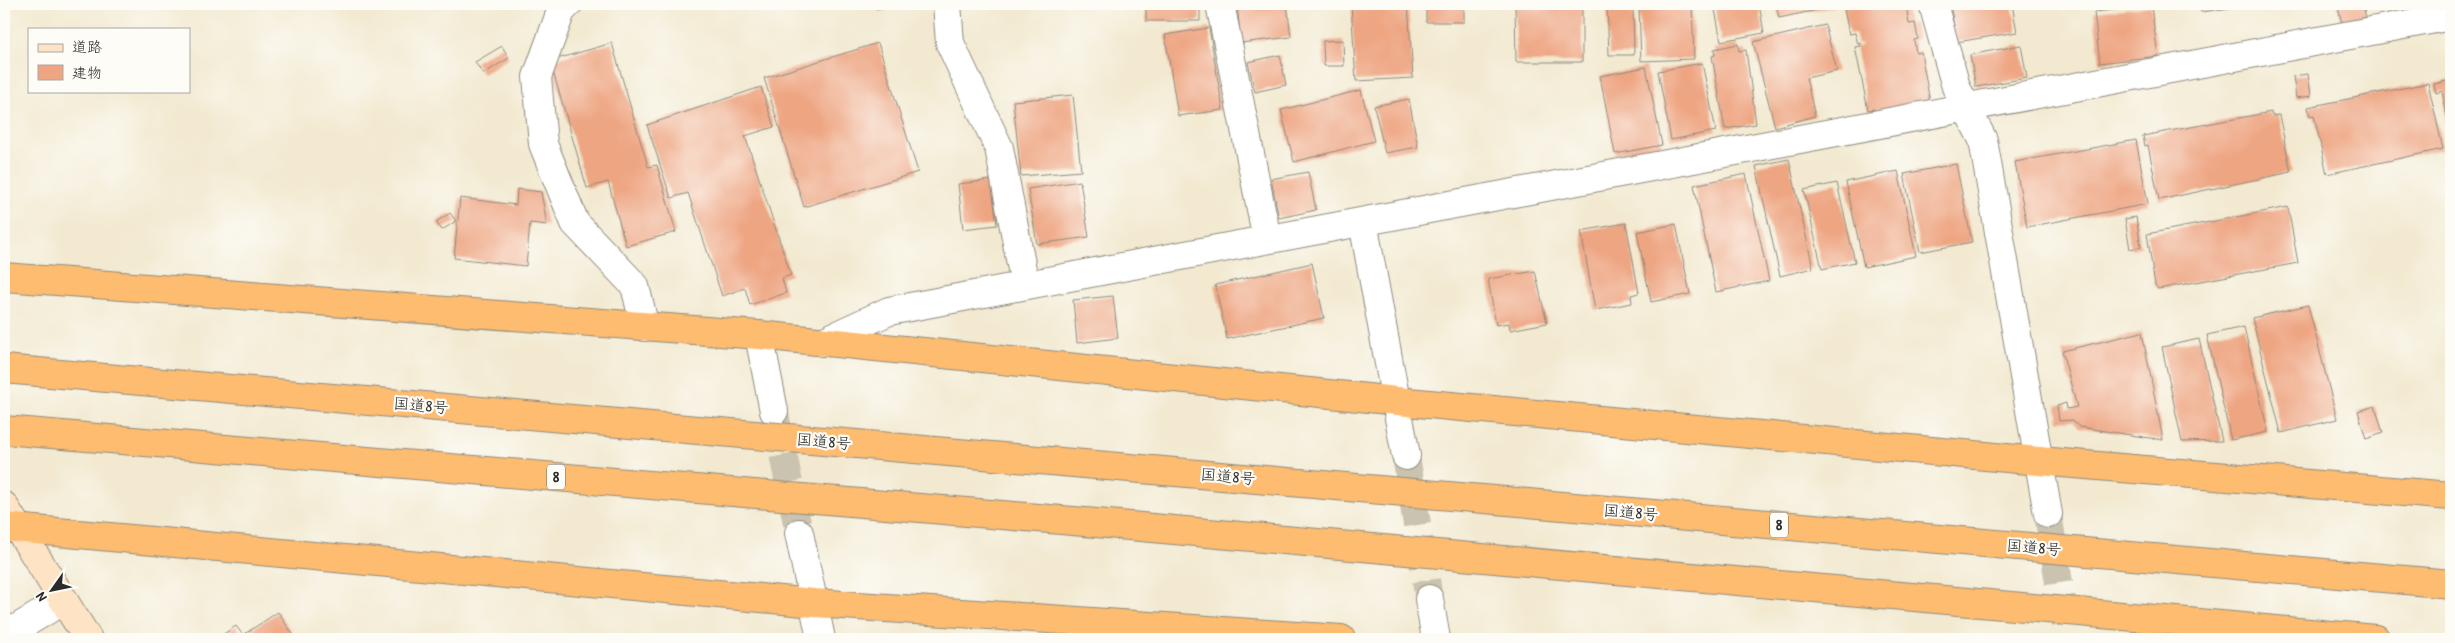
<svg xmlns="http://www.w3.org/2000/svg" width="2455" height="643" font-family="'Patrick Hand','Klee One',sans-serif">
<rect width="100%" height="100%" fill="#fdfcf7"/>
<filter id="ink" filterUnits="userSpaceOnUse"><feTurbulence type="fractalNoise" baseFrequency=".02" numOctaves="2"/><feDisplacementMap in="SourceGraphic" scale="10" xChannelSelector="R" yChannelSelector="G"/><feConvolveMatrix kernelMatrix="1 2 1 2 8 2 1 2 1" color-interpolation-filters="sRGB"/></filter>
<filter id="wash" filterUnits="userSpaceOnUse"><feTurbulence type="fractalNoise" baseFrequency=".0096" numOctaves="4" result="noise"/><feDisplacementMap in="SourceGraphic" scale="20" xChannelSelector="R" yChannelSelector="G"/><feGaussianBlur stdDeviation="1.12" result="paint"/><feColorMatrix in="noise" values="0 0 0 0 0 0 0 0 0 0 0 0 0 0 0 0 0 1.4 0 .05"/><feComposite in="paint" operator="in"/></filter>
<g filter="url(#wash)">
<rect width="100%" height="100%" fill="#f2e9d0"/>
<g id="blocks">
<!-- building -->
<path fill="#eea582" d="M 875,4 L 898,4 L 898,5 L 876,9 Z
M 1146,4 L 1200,4 L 1200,21 L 1146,21 Z
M 1237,4 L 1287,4 L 1291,37 L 1241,43 Z
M 1351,4 L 1408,4 L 1413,78 L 1356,81 Z
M 1426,4 L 1464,4 L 1464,22 L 1426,22 Z
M 1515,4 L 1582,4 L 1582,62 L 1516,62 Z
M 1613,4 L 1633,4 L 1634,55 L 1609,55 L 1607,5 Z
M 1692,4 L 1694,59 L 1641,61 L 1639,7 Z
M 1714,4 L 1759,4 L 1764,33 L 1721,41 Z
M 1776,4 L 1841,4 L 1841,5 L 1779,18 Z
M 1843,4 L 1906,4 L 1909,24 L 1915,23 L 1918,39 L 1914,40 L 1916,53 L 1921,52 L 1930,102 L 1875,113 L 1874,109 L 1868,110 L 1855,47 L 1861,46 L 1861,43 L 1858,44 L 1855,33 L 1849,34 Z
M 1950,4 L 2012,4 L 2017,32 L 1957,42 Z
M 2200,4 L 2230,4 L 2230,8 L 2201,12 Z
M 2337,4 L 2362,4 L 2366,17 L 2342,23 Z
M 2151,6 L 2158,56 L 2100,63 L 2094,12 Z
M 1825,25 L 1837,71 L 1806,78 L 1815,116 L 1775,127 L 1753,42 Z
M 1209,28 L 1223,110 L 1178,116 L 1165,35 Z
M 1343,40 L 1344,66 L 1324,66 L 1323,41 Z
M 612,43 L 648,167 L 657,165 L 676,232 L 626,246 L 608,182 L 587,188 L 550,61 Z
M 878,43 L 918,172 L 804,207 L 764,78 Z
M 1738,44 L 1739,51 L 1746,50 L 1756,124 L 1725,129 L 1712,56 L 1715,55 L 1714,49 Z
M 2021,45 L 2027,78 L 1976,87 L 1970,55 Z
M 502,46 L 509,58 L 483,74 L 475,62 Z
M 1280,55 L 1286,85 L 1255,92 L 1248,62 Z
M 1702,63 L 1716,131 L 1671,140 L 1658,71 Z
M 1646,67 L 1662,145 L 1615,154 L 1600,76 Z
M 2308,74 L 2311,96 L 2296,98 L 2293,76 Z
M 2451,80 L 2451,133 L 2450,133 L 2442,91 L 2436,93 L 2434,84 Z
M 2428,83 L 2443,149 L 2327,174 L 2314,115 L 2310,116 L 2308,107 Z
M 761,87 L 774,127 L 745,136 L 791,275 L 782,278 L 786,293 L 750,305 L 745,288 L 722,296 L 688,193 L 671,198 L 647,125 Z
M 1361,90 L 1374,141 L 1294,162 L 1281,110 Z
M 1073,95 L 1081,171 L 1021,176 L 1013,101 Z
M 1409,99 L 1418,147 L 1385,153 L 1374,106 Z
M 2271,112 L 2272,116 L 2279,115 L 2291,172 L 2159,200 L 2148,145 L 2145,146 L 2143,136 Z
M 2136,140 L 2148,204 L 2027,227 L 2015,162 Z
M 1789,159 L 1813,268 L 1780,276 L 1756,166 Z
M 1956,164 L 1972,242 L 1920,252 L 1904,174 Z
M 1898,171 L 1916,256 L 1864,267 L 1846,182 Z
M 1308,172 L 1316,210 L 1279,218 L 1271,179 Z
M 1746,174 L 1769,281 L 1716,292 L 1694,185 Z
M 991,180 L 997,225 L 963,229 L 958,184 Z
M 1080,181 L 1089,237 L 1037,244 L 1028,189 Z
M 1837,183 L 1855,262 L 1822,269 L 1804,190 Z
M 517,189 L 541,192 L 547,225 L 530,223 L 526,266 L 454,258 L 460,198 L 516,205 Z
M 2288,207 L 2298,263 L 2158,289 L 2155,285 L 2147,234 Z
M 450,213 L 456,221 L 442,230 L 436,222 Z
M 2136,217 L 2141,247 L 2130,249 L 2125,219 Z
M 1626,223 L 1639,293 L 1631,295 L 1632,303 L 1595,310 L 1581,231 Z
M 1676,224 L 1690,294 L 1651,302 L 1637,232 Z
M 1312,263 L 1324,318 L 1227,339 L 1215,285 Z
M 1535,271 L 1547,323 L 1510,330 L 1509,323 L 1496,325 L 1488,279 Z
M 1113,296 L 1118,338 L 1077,343 L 1073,300 Z
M 2308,305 L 2337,419 L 2281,433 L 2252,318 Z
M 2244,327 L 2268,432 L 2231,440 L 2207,335 Z
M 2142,332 L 2163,440 L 2079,427 L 2073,420 L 2059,421 L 2057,406 L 2066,403 L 2067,409 L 2077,407 L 2062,351 Z
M 2199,339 L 2222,441 L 2182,442 L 2162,347 Z
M 2375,406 L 2383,433 L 2366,439 L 2358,411 Z
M 278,612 L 296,639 L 216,639 L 236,626 L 243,635 Z"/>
</g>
</g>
<g filter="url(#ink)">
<use href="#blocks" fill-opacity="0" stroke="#8e8a7e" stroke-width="1"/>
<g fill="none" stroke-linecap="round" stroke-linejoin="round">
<!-- street-tunnel -->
<path stroke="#cac3af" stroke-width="28" stroke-dasharray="28 14" stroke-linecap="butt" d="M 775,414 L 799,533
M 1406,456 L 1429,599
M 2048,514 L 2068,639"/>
<!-- street casing -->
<g stroke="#8e8a7e" stroke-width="30">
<path id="street" d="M 568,4 L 561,11 L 537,77 L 543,144 L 575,223 L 635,286 L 645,327
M 947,4 L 950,43 L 999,148 L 1025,285
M 1220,4 L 1267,239
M 1933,4 L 1956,87 L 1983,140 L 2048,514
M 1363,222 L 1406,456
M 759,335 L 774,411
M 822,342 L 889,311 L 2451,16
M 799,533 L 821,639
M 1429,599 L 1436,639
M 4,636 L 64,600"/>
</g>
<!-- secondary casing -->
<g stroke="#8e8a7e" stroke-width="30">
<path id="secondary" d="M 4,506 L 88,639"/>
</g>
<!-- highway casing -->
<g stroke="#8e8a7e" stroke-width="30">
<path id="highway" d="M 4,277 L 759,335 L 1397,401 L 2039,461 L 2451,496
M 1107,466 L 2451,584
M 1108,524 L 2376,639
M 4,527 L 814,603 L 1341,639"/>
</g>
<!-- street -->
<use href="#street" stroke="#fff" stroke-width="28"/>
<!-- secondary -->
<use href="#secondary" stroke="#fee4c5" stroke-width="28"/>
<!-- highway -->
<use href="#highway" stroke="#fdbc6f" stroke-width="28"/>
<!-- highway-bridge casing -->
<g stroke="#8e8a7e" stroke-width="30" stroke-linecap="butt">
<path id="highway-bridge" d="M 4,369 L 1107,466
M 4,430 L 1108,524"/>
</g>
<!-- highway-bridge -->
<use href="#highway-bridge" stroke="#fdbc6f" stroke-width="28"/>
</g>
</g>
<g text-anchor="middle" stroke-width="4.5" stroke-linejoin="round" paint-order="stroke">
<!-- shield labels -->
<g fill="#fdfcf7" stroke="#6a6a68" stroke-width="1">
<rect x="547" y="464.5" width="18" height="25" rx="4"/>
<rect x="1770" y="512.5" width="18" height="25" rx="4"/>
</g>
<g font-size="15" font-weight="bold" fill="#2b2b2b">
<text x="556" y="482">8</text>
<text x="1779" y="530">8</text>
</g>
<!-- street labels -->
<g font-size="16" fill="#2b2b2b" stroke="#fdfcf7">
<text transform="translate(421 405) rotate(5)" y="6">国道8号</text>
<text transform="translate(824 441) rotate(5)" y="6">国道8号</text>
<text transform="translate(1228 476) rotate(5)" y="6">国道8号</text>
<text transform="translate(1631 512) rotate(5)" y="6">国道8号</text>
<text transform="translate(2034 547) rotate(5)" y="6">国道8号</text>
</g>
</g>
<!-- margin -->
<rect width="2455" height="643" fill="none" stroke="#fdfcf7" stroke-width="20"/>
<!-- legend -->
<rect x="28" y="28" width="162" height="65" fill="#fdfcf7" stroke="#a9a8a5"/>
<rect x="38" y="44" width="25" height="8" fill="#fee4c5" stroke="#a9a8a5"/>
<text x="72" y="52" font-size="15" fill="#2b2b2b">道路</text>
<rect x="38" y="65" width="25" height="15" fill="#eea582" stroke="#a9a8a5"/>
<text x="72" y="78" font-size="15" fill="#2b2b2b">建物</text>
<!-- north arrow -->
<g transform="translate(52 590) rotate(237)" stroke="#fdfcf7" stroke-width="4" paint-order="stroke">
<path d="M0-4L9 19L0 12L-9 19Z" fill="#2b2b2b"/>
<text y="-8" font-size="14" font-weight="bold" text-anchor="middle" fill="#2b2b2b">N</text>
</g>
</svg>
